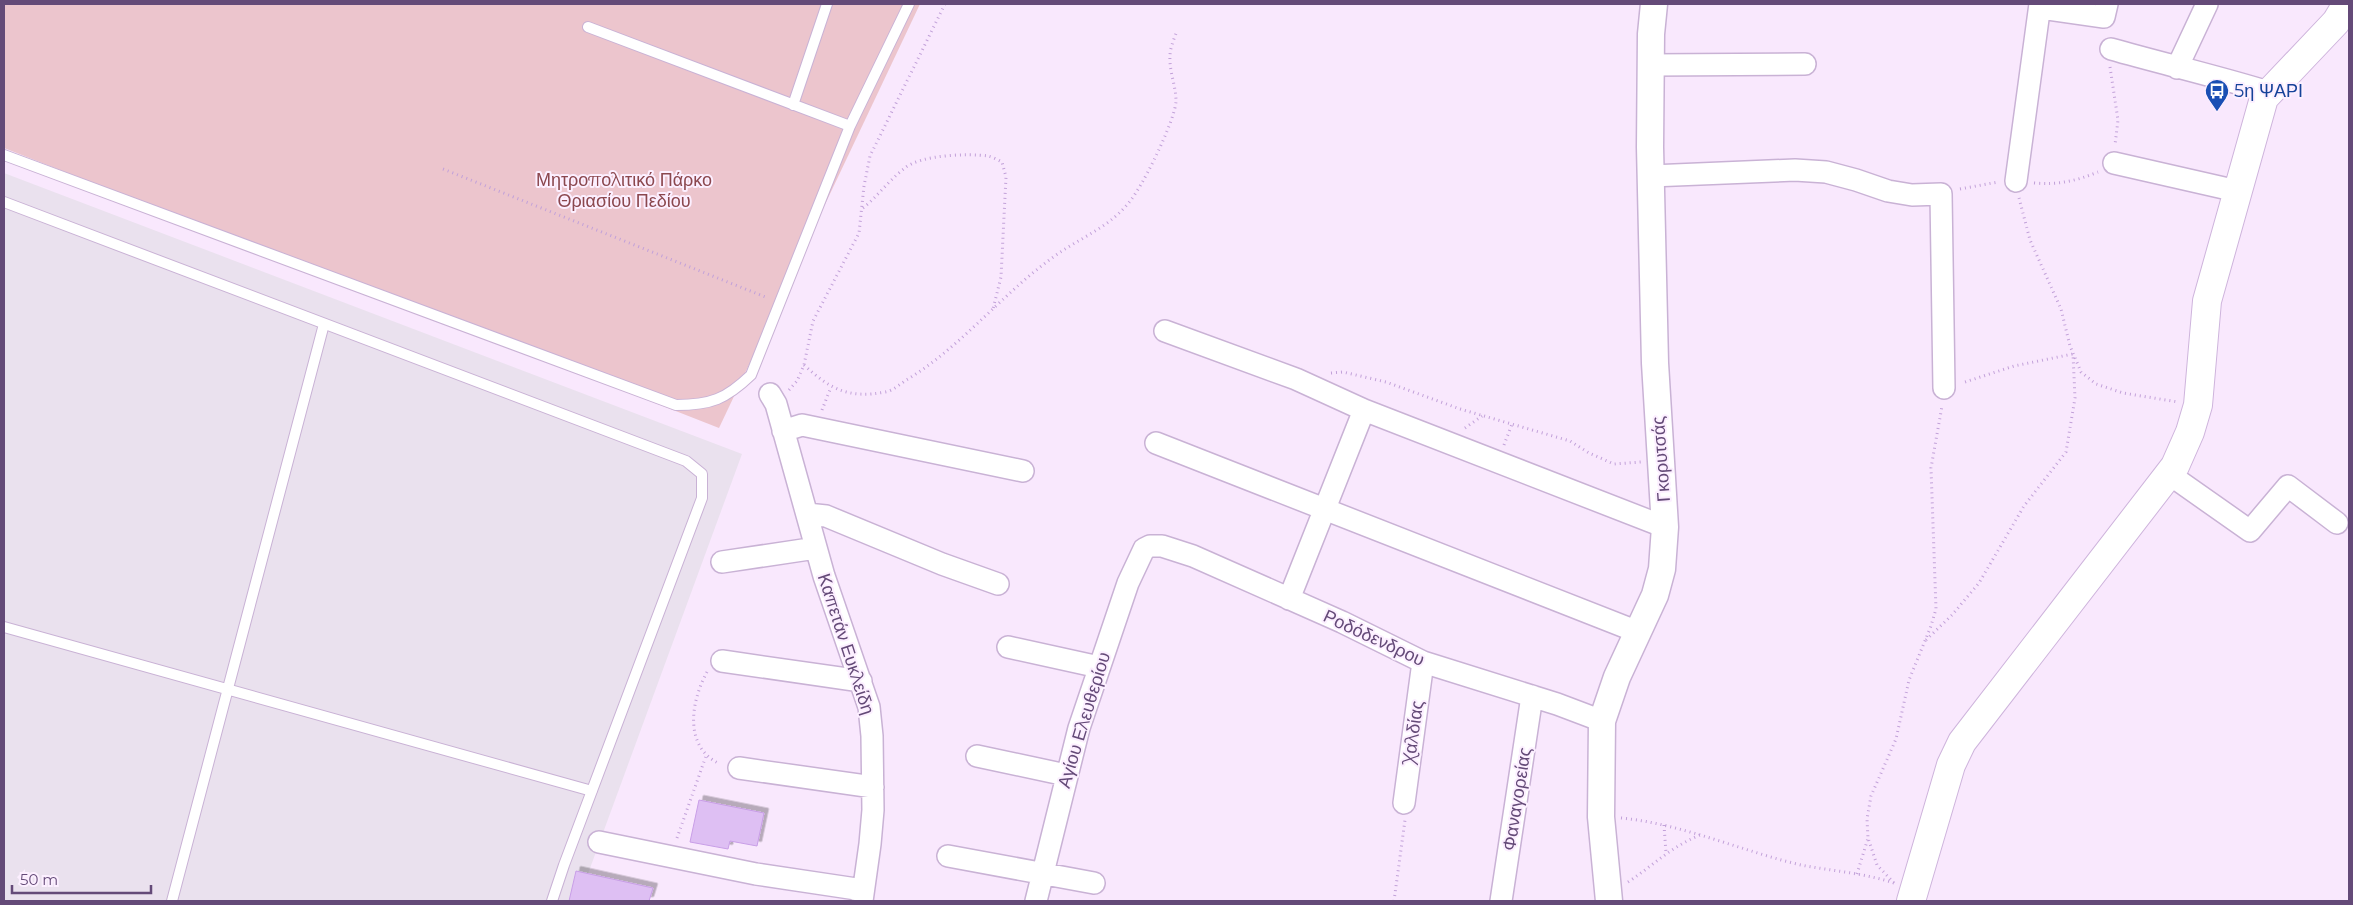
<svg xmlns="http://www.w3.org/2000/svg" width="2353" height="905" font-family="Montserrat,sans-serif">
<defs>
<filter id="shadow"><feDropShadow dx="4.5" dy="-4.5" stdDeviation="0" flood-color="#0004"/></filter>
</defs>
<rect width="100%" height="100%" fill="#f9e8fd"/>
<!-- industrial -->
<path fill="#eae1ee" d="M 4,173 L 742,454 L 578,901 L 4,901 Z"/>
<!-- green -->
<path fill="#ecc5cd" d="M 4,4 L 920,4 L 719,428 L 4,148 Z"/>
<!-- building -->
<path fill="#debff3" stroke="#c89ee7" filter="url(#shadow)" d="M 699,800 L 764,813 L 757,846 L 730,841 L 728,849 L 690,842 Z
M 576,871 L 653,888 L 649,901 L 569,901 Z"/>
<g fill="none" stroke-linecap="round" stroke-linejoin="round">
<!-- service casing -->
<g stroke="#c9b2d5" stroke-width="12">
<path id="service" d="M 588,27 L 850,126
M 793,105 L 827,4
M 4,155 L 676,405 C 711,405 726,399 751,375 L 850,126 L 909,4
M 4,202 L 686,461 L 702,474 L 702,498 L 564,865 L 552,901
M 4,627 L 592,791
M 172,901 L 324,324"/>
</g>
<!-- minor casing -->
<g stroke="#c9b2d5" stroke-width="24">
<path id="minor" d="M 2041,8 L 2104,17 L 2107,4
M 2111,49 C 2164,64 2216,76 2268,92
M 1651,65 L 1805,64
M 2177,68 L 2207,4
M 2114,163 L 2237,191
M 1651,176 L 1795,170 L 1826,172 L 1856,180 L 1888,191 L 1912,195 L 1941,194 L 1944,388
M 2016,181 L 2040,4
M 1165,331 L 1296,379 L 1364,410 L 1665,527
M 770,394 L 776,404 L 824,576 L 869,707 L 872,736 L 873,810 L 870,844 L 862,901
M 783,431 L 802,425 L 1023,471
M 1156,443 L 1638,632
M 2169,474 L 2250,531 L 2288,486 L 2337,523
M 807,514 L 826,516 L 942,564 L 998,584
M 722,562 L 816,548
M 1289,599 L 1364,410
M 1008,647 L 1099,667
M 722,661 L 861,681
M 977,756 L 1066,775
M 739,768 L 873,787
M 1404,803 L 1423,662
M 599,842 L 756,874 L 863,890
M 948,856 L 1094,883
M 1036,901 L 1079,728 L 1128,583 L 1144,549 L 1150,546 L 1162,546 L 1193,556 L 1342,622 L 1423,662 L 1557,704 L 1602,721
M 1501,901 L 1532,696"/>
</g>
<!-- tertiary casing -->
<g stroke="#c9b2d5" stroke-width="29">
<path id="tertiary" d="M 1609,901 L 1601,817 L 1602,721 L 1617,677 L 1655,595 L 1662,569 L 1665,527 L 1655,363 L 1650,147 L 1651,34 L 1654,4"/>
</g>
<!-- secondary casing -->
<g stroke="#ceb4dc" stroke-width="30">
<path id="secondary" d="M 1911,901 L 1951,765 L 1962,742 L 2175,466 L 2190,432 L 2198,405 L 2207,301 L 2264,98 L 2336,22 L 2347,4"/>
</g>
<!-- path -->
<path stroke="#c2a1d9" stroke-width="3" stroke-dasharray="1 4" stroke-linecap="butt" d="M 2110,67 L 2118,120 L 2115,145
M 443,169 L 768,298
M 2034,183 C 2058,185 2076,181 2098,172
M 1960,189 L 1998,182
M 2019,198 L 2030,240 L 2061,309 L 2070,346 L 2081,372 L 2096,384 L 2123,393 L 2178,402
M 863,208 C 878,196 889,180 905,168 C 920,155 968,153 988,156 C 993,157 998,160 1002,162 L 1006,177 L 1001,277 L 993,309
M 804,365 C 830,389 848,399 885,392 C 893,391 901,383 908,379 C 962,346 1001,295 1052,258 C 1083,235 1116,226 1137,191 C 1148,174 1175,120 1176,101 C 1176,86 1169,71 1170,56 C 1170,48 1174,39 1177,31
M 1331,373 L 1343,372 L 1386,382 L 1460,409 L 1570,441 L 1589,453 L 1614,464 L 1641,462
M 789,390 L 797,381 L 804,365 L 813,321 L 859,233 L 864,186 L 870,156 L 945,4
M 822,410 L 831,387
M 1465,428 L 1482,416
M 1504,445 L 1512,424
M 1926,640 L 1952,615 L 1979,583 L 2024,506 L 2066,452 L 2075,398 L 2073,354 L 2014,366 L 1962,383
M 707,672 C 691,701 683,747 720,764
M 1621,818 C 1683,824 1741,851 1801,865 C 1832,871 1864,873 1894,883
M 1664,825 L 1666,853
M 677,838 L 706,756
M 1857,874 L 1868,838
M 1628,882 C 1654,865 1669,848 1700,835
M 1894,883 L 1877,865 L 1868,838 L 1867,819 L 1871,796 L 1896,739 L 1909,680 L 1931,626 L 1936,609 L 1931,468 L 1942,406
M 1394,901 L 1405,820"/>
<!-- service -->
<use href="#service" stroke="#fff" stroke-width="10"/>
<!-- minor -->
<use href="#minor" stroke="#fff" stroke-width="21"/>
<!-- tertiary -->
<use href="#tertiary" stroke="#fff" stroke-width="26"/>
<!-- secondary -->
<use href="#secondary" stroke="#fff" stroke-width="28"/>
</g>
<!-- icons -->
<defs>
<g id="bus-pin" transform="scale(1.25)"><path d="M0 17L-7.5 6A9.5 9.5 0 1 1 7.5 6Z" fill="#1a4fb4" stroke="#fcefff"/><path d="M-5-6H5V4H4V6H2V4H-2V6H-4V4H-5ZM-3.5-4V0h7V-4ZM-3.5 1.2v1.5H-2V1.2ZM2 1.2v1.5H3.5V1.2Z" fill="#fff"/></g>
</defs>
<g fill-rule="evenodd">
<use href="#bus-pin" x="2217" y="91"/>
</g>
<g text-anchor="middle" stroke-width="4" stroke-linejoin="round" paint-order="stroke">
<!-- transit labels -->
<g font-size="18" fill="#164399" stroke="#fcefff" text-anchor="start">
<text x="2234" y="97">5η ΨΑΡΙ</text>
</g>
<!-- park labels -->
<g font-size="18" fill="#8b474e" stroke="#fcefff">
<text x="624" y="186">Μητροπολιτικό Πάρκο<tspan x="624" dy="21">Θριασίου Πεδίου</tspan></text>
</g>
<!-- street labels -->
<g font-size="18" fill="#644a78" stroke="#fcefff">
<text transform="translate(1661 459) rotate(-94)" y="6">Γκορυτσάς</text>
<text transform="translate(1374 638) rotate(25)" y="6">Ροδόδενδρου</text>
<text transform="translate(846 644) rotate(72)" y="6">Καπετάν Ευκλείδη</text>
<text transform="translate(1084 720) rotate(-73)" y="6">Αγίου Ελευθερίου</text>
<text transform="translate(1413 732) rotate(-82)" y="6">Χαλδίας</text>
<text transform="translate(1517 799) rotate(-81)" y="6">Φαναγορείας</text>
</g>
</g>
<!-- border -->
<rect width="2353" height="905" fill="none" stroke="#644a78" stroke-width="10"/>
<!-- scale -->
<path d="M12 885v8h139v-8" fill="none" stroke="#644a78" stroke-width="2.5"/>
<text x="20" y="885" font-size="15" fill="#644a78" stroke="#fcefff" stroke-width="4" paint-order="stroke">50 m</text>
</svg>
